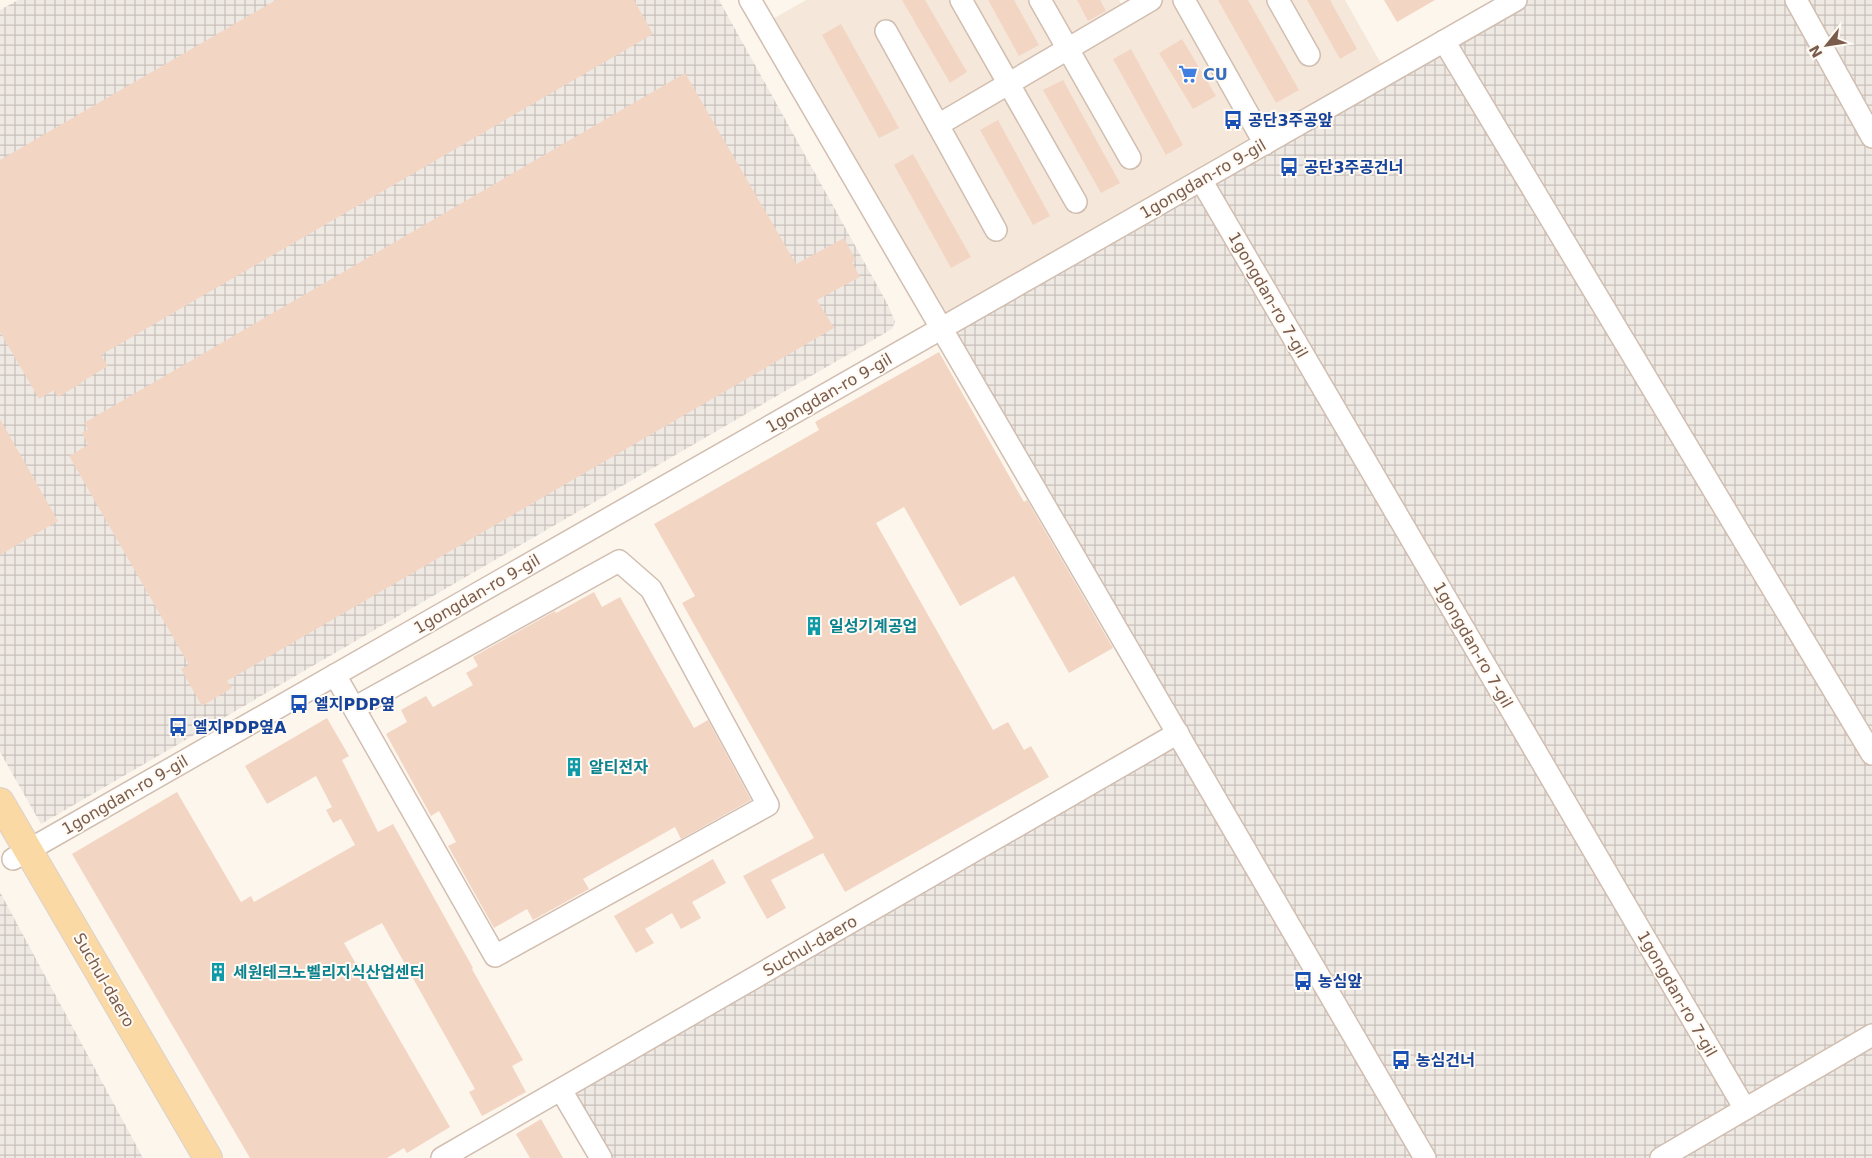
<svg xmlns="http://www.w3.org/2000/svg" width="1872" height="1158" font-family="'DejaVu Sans','Noto Sans KR',sans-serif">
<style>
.residential{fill:#f5e8da}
.industrial{fill:url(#industrial-grid)}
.building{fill:#f3d5c3}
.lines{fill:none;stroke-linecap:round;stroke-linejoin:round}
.minor-casing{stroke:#d1beb0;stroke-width:24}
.major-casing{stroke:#dad1cd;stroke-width:30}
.minor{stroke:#fff;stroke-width:21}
.major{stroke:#fbd9a5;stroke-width:28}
.labels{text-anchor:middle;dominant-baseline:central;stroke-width:4;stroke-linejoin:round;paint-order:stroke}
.shop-label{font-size:16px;font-weight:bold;fill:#366cbe;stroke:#fffaf3;text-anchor:start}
.transit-label{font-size:16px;font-weight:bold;fill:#164399;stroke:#fffaf3;text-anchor:start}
.street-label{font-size:16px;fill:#7a5c4d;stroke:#fffaf3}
.culture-label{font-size:16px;font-weight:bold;fill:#0d838f;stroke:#fffaf3;text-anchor:start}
</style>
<defs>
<pattern id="industrial-grid" width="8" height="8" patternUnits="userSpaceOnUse" patternTransform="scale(1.25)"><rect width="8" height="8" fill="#efe9e4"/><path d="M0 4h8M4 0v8" fill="none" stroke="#c7c0bb"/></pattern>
</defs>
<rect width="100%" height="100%" fill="#fdf6ec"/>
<!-- residential -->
<polygon class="residential" points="806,0 1119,0 1127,14 1151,0 1345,0 1387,74 941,328 764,24"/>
<!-- industrial -->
<g class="industrial">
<polygon points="18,0 719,0 888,305 895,322 892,329 41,824 0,752 0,10"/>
<polygon points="1516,0 1872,0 1872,1158 601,1158 561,1090 1177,733 941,328"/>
<polygon points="0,892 143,1158 0,1158"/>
</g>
<!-- building -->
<g class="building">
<polygon points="276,0 634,0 653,34 101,355 108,366 82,382 82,383 58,397 54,390 39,399 0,332 0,160"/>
<polygon points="902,0 925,0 967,72 950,83"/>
<polygon points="988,0 1014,0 1039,45 1019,56"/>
<polygon points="1077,0 1100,0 1106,11 1088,21"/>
<polygon points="1218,0 1248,0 1299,90 1276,103"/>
<polygon points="1307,0 1330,0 1357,49 1340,59"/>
<polygon points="1384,0 1435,0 1397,22"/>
<polygon points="841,24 899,128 879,138 822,35"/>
<polygon points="1182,39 1216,96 1193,109 1159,53"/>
<polygon points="1131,49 1183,145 1166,155 1113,59"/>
<polygon points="685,73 796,264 844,238 856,260 852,262 860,277 817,300 834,328 227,681 232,688 202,706 181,669 189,665 69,456 88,445 82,433 88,429 84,423"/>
<polygon points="1063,80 1120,183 1101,193 1043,90"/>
<polygon points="998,120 1050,216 1033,225 980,130"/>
<polygon points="913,154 971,257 951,268 894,165"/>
<polygon points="939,352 1024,502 1027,500 1113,648 1069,673 1014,576 960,606 904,507 876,523 993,730 1008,722 1024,750 1031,746 1049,777 845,892 823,853 771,880 786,908 767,919 743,876 814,838 682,603 695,596 654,524 819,430 815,422"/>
<polygon points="0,419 58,521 0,555"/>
<polygon points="594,592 602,607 620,597 694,728 708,720 751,800 681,839 675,827 583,879 589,889 533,920 527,909 494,928 448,846 456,842 439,811 431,816 386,734 407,722 401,710 426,696 433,707 473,685 466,673 478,666 473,657 555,611 556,613"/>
<polygon points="327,718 349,756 342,760 378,832 393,824 473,968 472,969 523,1060 512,1066 526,1092 482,1116 469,1092 475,1089 382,923 344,943 450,1127 407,1153 404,1148 387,1158 250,1158 72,854 177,792 241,902 251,896 254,902 355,845 341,819 333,823 326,810 332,807 316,776 267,804 245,766"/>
<polygon points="713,859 726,883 692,902 701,918 681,929 672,913 645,929 654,943 636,953 614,916"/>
<polygon points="541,1119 563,1158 530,1158 516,1134"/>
</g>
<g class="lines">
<!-- minor casing -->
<g class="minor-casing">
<g id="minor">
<polyline points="750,0 1425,1158"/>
<polyline points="961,0 1076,202"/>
<polyline points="1040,0 1130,158"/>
<polyline points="1184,0 1265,144"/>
<polyline points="1278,0 1309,55"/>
<polyline points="1796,0 1872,137"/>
<polyline points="886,31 996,230"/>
<polyline points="1444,41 1872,754"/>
<polyline points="938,125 1151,0"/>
<polyline points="1201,180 1745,1109"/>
<polyline points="335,675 495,956 768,805 651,589 619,561 354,708"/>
<polyline points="13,859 1516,0"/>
<polyline points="561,1090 601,1158"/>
<polyline points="442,1158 1178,733"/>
<polyline points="1661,1158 1872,1035"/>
</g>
</g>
<!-- major casing -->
<g class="major-casing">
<polyline id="major" points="0,802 208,1158"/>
</g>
<!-- minor -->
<use href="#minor" class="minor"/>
<!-- major -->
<use href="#major" class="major"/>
</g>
<!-- icons -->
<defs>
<g id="supermarket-bare" transform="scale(1.5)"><path d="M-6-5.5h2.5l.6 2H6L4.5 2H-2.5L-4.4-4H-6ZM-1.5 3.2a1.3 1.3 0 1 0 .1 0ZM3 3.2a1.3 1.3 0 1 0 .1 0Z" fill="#3f7fe0" stroke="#fffaf3" stroke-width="2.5" paint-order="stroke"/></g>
<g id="bus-bare" transform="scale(1.5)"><path d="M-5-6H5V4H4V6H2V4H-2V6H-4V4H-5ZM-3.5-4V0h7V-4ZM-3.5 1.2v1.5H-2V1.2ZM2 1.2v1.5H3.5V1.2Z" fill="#1a4fb4" stroke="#fffaf3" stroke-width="2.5" paint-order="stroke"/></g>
<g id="building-bare" transform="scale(1.5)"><path d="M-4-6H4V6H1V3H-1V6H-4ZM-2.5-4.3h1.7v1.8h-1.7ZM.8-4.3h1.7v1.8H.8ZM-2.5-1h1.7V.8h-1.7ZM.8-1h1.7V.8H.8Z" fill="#0f9aa8" stroke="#fffaf3" stroke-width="2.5" paint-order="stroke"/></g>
</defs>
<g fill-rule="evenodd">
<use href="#supermarket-bare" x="1188" y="74"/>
<use href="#bus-bare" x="1233" y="120"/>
<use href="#bus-bare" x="1289" y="167"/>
<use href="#building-bare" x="814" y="626"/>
<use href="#bus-bare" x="299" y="704"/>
<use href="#bus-bare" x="178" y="727"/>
<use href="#building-bare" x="574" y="767"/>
<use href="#building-bare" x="218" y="972"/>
<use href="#bus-bare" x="1303" y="981"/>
<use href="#bus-bare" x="1401" y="1060"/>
</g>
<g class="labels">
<!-- shop labels -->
<g class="shop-label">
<text x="1203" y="74">CU</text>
</g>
<!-- transit labels -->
<g class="transit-label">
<text x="1248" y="120">공단3주공앞</text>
<text x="1304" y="167">공단3주공건너</text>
<text x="314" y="704">엘지PDP옆</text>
<text x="193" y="727">엘지PDP옆A</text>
<text x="1318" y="981">농심앞</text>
<text x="1416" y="1060">농심건너</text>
</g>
<!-- street labels -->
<g class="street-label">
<text transform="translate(1203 179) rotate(-30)">1gongdan-ro 9-gil</text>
<text transform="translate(1268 295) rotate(60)">1gongdan-ro 7-gil</text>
<text transform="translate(829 393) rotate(-30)">1gongdan-ro 9-gil</text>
<text transform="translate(477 594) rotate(-30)">1gongdan-ro 9-gil</text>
<text transform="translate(1473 645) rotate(60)">1gongdan-ro 7-gil</text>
<text transform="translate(125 795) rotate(-30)">1gongdan-ro 9-gil</text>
<text transform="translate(810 946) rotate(-30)">Suchul-daero</text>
<text transform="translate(104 980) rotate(60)">Suchul-daero</text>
<text transform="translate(1677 994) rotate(60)">1gongdan-ro 7-gil</text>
</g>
<!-- culture labels -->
<g class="culture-label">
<text x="829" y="626">일성기계공업</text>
<text x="589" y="767">알티전자</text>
<text x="233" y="972">세원테크노벨리지식산업센터</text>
</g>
</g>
<!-- north arrow -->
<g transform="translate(1827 45) rotate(240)" stroke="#fffaf3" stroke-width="4" paint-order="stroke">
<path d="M0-4L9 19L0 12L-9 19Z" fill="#7a5c4d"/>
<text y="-8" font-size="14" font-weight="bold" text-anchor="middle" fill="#7a5c4d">N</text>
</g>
</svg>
